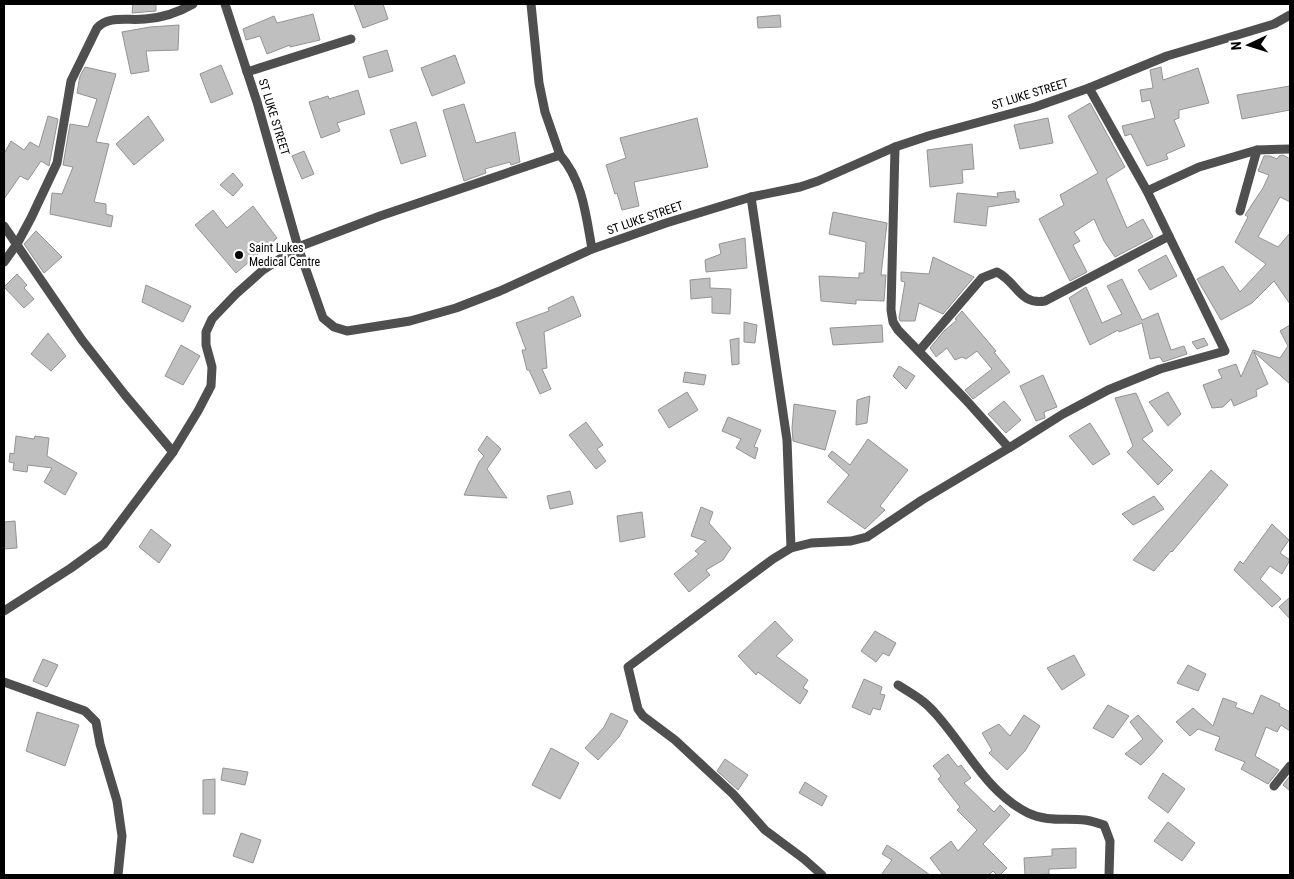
<svg xmlns="http://www.w3.org/2000/svg" width="1294" height="879" font-family="'Roboto Condensed',sans-serif">
<style>
.building{fill:#bfbfbf;stroke:#939393}
.lines{fill:none;stroke-linecap:round;stroke-linejoin:round}
.minor{stroke:#4f4f4f;stroke-width:9}
.poi-dot{fill:#000;stroke:#fff;stroke-width:2}
.labels{text-anchor:middle;dominant-baseline:central;stroke-width:4.5;stroke-linejoin:round;paint-order:stroke}
.street-label{font-size:12px;fill:#000;stroke:#fff}
.poi-label{font-size:12px;fill:#000;stroke:#fff;text-anchor:start}
</style>
<rect width="100%" height="100%" fill="#fff"/>
<!-- building -->
<g class="building">
<polygon points="133,4 156,4 156,11 132,13"/>
<polygon points="354,4 383,4 388,19 363,28"/>
<polygon points="313,14 320,40 290,47 290,45 267,54 260,36 246,40 243,29 274,16 277,23"/>
<polygon points="780,15 781,27 758,28 757,17"/>
<polygon points="179,25 178,50 146,51 149,71 131,74 122,32 150,27"/>
<polygon points="387,50 393,71 369,78 363,57"/>
<polygon points="455,55 465,83 432,96 421,68"/>
<polygon points="221,65 233,94 211,103 200,74"/>
<polygon points="85,67 116,74 96,142 109,144 94,202 106,204 106,214 113,216 111,227 50,214 52,193 62,194 73,167 63,165 70,124 88,127 97,99 77,93 80,76"/>
<polygon points="1161,67 1163,80 1198,68 1209,103 1179,110 1179,118 1174,120 1185,146 1166,154 1168,159 1147,166 1131,134 1125,136 1122,126 1155,118 1150,100 1142,102 1140,90 1153,88 1150,70"/>
<polygon points="1290,86 1290,110 1242,119 1237,95"/>
<polygon points="358,90 365,114 337,123 340,131 321,138 309,102 328,96 329,99"/>
<polygon points="1090,103 1125,167 1106,179 1127,228 1143,219 1153,237 1115,257 1104,241 1094,219 1074,232 1080,241 1073,245 1087,272 1070,281 1039,219 1064,205 1060,195 1098,173 1068,116"/>
<polygon points="464,104 476,143 515,132 520,162 511,165 510,162 485,169 486,173 464,181 443,110"/>
<polygon points="48,116 58,119 49,166 41,161 28,180 20,176 4,199 4,154 11,141 24,150 30,142 39,147"/>
<polygon points="148,116 164,140 134,165 116,144"/>
<polygon points="697,118 708,167 634,182 639,206 622,210 617,193 615,194 606,165 626,158 620,138"/>
<polygon points="1048,118 1053,143 1020,149 1014,125"/>
<polygon points="416,122 426,156 401,164 390,130"/>
<polygon points="972,144 974,169 962,170 963,183 930,187 927,150"/>
<polygon points="304,151 314,174 302,179 292,156"/>
<polygon points="1283,155 1290,159 1290,202 1280,197 1258,237 1278,247 1290,233 1290,304 1274,281 1252,303 1221,320 1197,279 1223,266 1240,292 1266,264 1235,242 1248,217 1245,215 1263,188 1269,175 1258,171 1264,156 1270,156 1277,159 1279,156"/>
<polygon points="233,173 243,185 233,196 220,185"/>
<polygon points="1015,191 1016,199 1019,199 1019,202 988,207 986,226 954,222 957,193 998,197 997,193"/>
<polygon points="253,206 277,238 236,273 195,225 213,210 227,228"/>
<polygon points="833,212 887,223 881,275 886,275 884,301 856,300 856,304 821,301 819,276 859,278 859,273 864,273 866,242 829,234"/>
<polygon points="36,231 62,257 44,273 24,244"/>
<polygon points="745,238 747,268 706,272 705,260 721,254 719,244"/>
<polygon points="1166,255 1177,276 1150,290 1138,270"/>
<polygon points="933,257 974,277 943,314 919,303 915,321 900,321 899,318 905,282 901,281 901,272 929,274"/>
<polygon points="17,274 27,285 24,288 34,299 24,308 4,287"/>
<polygon points="710,278 710,288 731,289 730,314 712,313 712,297 691,299 690,280"/>
<polygon points="1122,279 1142,320 1158,313 1171,350 1184,346 1187,354 1163,362 1160,357 1150,359 1142,323 1119,332 1118,330 1090,345 1069,298 1086,287 1102,323 1122,314 1107,286"/>
<polygon points="146,285 191,306 183,322 142,302"/>
<polygon points="573,296 581,316 544,332 547,368 542,369 551,389 540,394 529,370 527,370 522,350 526,350 516,323 549,311 548,308"/>
<polygon points="962,311 996,351 994,352 1010,372 973,399 965,390 992,369 977,351 966,359 962,357 955,360 947,348 936,357 930,348 944,331 957,320 955,319"/>
<polygon points="744,322 757,325 755,343 744,342"/>
<polygon points="882,325 883,342 833,345 830,328"/>
<polygon points="1290,325 1290,384 1254,352 1268,384 1256,390 1257,396 1234,406 1231,399 1223,407 1212,408 1203,385 1222,378 1218,370 1236,364 1241,377 1253,350 1280,358 1288,346 1280,331"/>
<polygon points="48,333 66,356 51,371 31,354"/>
<polygon points="739,338 739,364 732,365 730,340"/>
<polygon points="1204,338 1208,345 1197,349 1192,342"/>
<polygon points="181,345 200,356 183,385 165,376"/>
<polygon points="899,366 915,376 906,389 893,376"/>
<polygon points="685,372 706,375 704,385 683,382"/>
<polygon points="1043,375 1057,407 1044,412 1045,418 1036,421 1020,386"/>
<polygon points="687,392 698,410 669,428 658,410"/>
<polygon points="1168,392 1181,414 1168,426 1149,402"/>
<polygon points="1136,393 1153,431 1142,439 1173,470 1158,485 1127,452 1133,446 1115,398"/>
<polygon points="870,396 867,423 856,425 857,400"/>
<polygon points="1004,401 1021,420 1006,433 988,414"/>
<polygon points="794,404 836,411 825,450 793,441 792,428"/>
<polygon points="728,417 761,430 754,447 758,448 755,459 736,448 741,439 722,431"/>
<polygon points="586,422 603,445 597,449 606,461 596,469 569,435"/>
<polygon points="1090,423 1110,454 1093,465 1069,436"/>
<polygon points="16,436 34,439 35,436 49,438 47,456 77,473 65,495 44,482 52,468 28,465 27,472 13,470 14,463 9,462 10,453 14,454"/>
<polygon points="487,436 501,449 487,469 507,498 464,495 479,462 484,456 478,450"/>
<polygon points="868,439 908,470 880,506 885,510 865,529 827,502 849,475 828,456 832,451 850,465"/>
<polygon points="1211,470 1228,485 1172,552 1171,551 1154,571 1133,560"/>
<polygon points="570,491 573,504 550,509 547,496"/>
<polygon points="1154,496 1164,509 1133,525 1122,514"/>
<polygon points="701,507 713,512 709,523 731,548 723,560 706,570 710,575 689,592 674,574 699,554 695,551 706,541 691,536"/>
<polygon points="642,512 645,537 620,542 617,516"/>
<polygon points="15,521 17,548 4,549 4,522"/>
<polygon points="1272,524 1289,540 1280,553 1290,560 1282,574 1270,566 1260,579 1281,599 1272,607 1234,570 1240,561 1243,564"/>
<polygon points="151,529 171,545 159,563 139,547"/>
<polygon points="1290,597 1290,619 1279,607"/>
<polygon points="775,621 793,640 776,656 808,680 803,688 808,691 800,704 758,672 756,675 738,656"/>
<polygon points="875,631 896,643 889,656 883,653 876,662 861,651"/>
<polygon points="1074,655 1085,675 1062,690 1047,668"/>
<polygon points="43,659 58,665 47,687 33,681"/>
<polygon points="1188,665 1206,674 1198,691 1177,683"/>
<polygon points="864,679 882,687 880,694 885,695 880,710 873,708 870,715 852,707"/>
<polygon points="1261,695 1280,704 1279,706 1290,712 1290,731 1281,725 1277,732 1266,727 1255,756 1279,770 1268,784 1241,769 1245,762 1215,750 1220,737 1198,729 1190,736 1176,722 1193,708 1213,726 1223,698 1237,703 1235,707 1253,714"/>
<polygon points="1108,705 1129,716 1113,738 1093,728"/>
<polygon points="37,712 79,725 65,766 26,751"/>
<polygon points="611,713 628,721 619,737 598,760 585,748 604,727"/>
<polygon points="1024,715 1040,726 1025,751 1007,770 989,753 992,750 982,733 999,724 1010,736"/>
<polygon points="1138,715 1163,741 1152,754 1141,765 1125,754 1143,739 1130,722"/>
<polygon points="551,748 579,763 560,799 532,785"/>
<polygon points="948,754 958,767 961,765 971,778 964,783 994,812 1000,805 1010,815 983,844 1007,868 1000,875 997,875 993,871 989,875 943,875 930,858 951,841 958,851 977,830 957,810 960,807 938,779 941,776 933,766"/>
<polygon points="725,759 748,775 738,790 717,771"/>
<polygon points="223,768 248,772 245,785 221,780"/>
<polygon points="1163,773 1185,789 1168,813 1148,798"/>
<polygon points="1290,776 1290,791 1283,785"/>
<polygon points="215,779 215,814 203,814 203,780"/>
<polygon points="805,782 827,796 822,806 799,793"/>
<polygon points="1168,822 1195,843 1182,861 1154,841"/>
<polygon points="241,833 261,840 253,863 233,856"/>
<polygon points="887,845 895,850 930,875 881,875 892,860 882,854"/>
<polygon points="1076,848 1076,868 1049,869 1049,874 1025,875 1024,858 1052,856 1052,849"/>
</g>
<g class="lines">
<!-- minor -->
<g class="minor">
<polyline points="225,4 257,102 298,247 323,318 334,327 347,331 410,321 456,308 500,291 592,249 666,223 751,197 800,187 818,181 895,147 928,136 1035,107 1089,88 1167,56 1274,24 1290,15"/>
<polyline points="531,4 539,83 545,112 560,155"/>
<polyline points="247,72 351,39"/>
<polyline points="1089,88 1147,191"/>
<polyline points="895,147 891,310 893,322 898,330 966,400 1009,448"/>
<polyline points="751,197 787,440 791,548"/>
<polyline points="1240,211 1257,150"/>
<polyline points="4,226 82,340 125,395 173,452"/>
<path d="M4 262 17 244 31 218 57 163 71 81 97 28C109 15 128 21 145 19 162 18 179 12 193 4"/>
<path d="M919 351 982 278 997 272C1018 283 1019 305 1045 301L1169 236"/>
<path d="M4 611 71 568 104 544 173 452 198 411 211 386 212 367 206 345V332L212 319 236 294 263 270 298 247 380 216 560 155C583 181 586 216 592 249"/>
<polyline points="4,682 85,711 96,722 100,744 117,801 122,836 118,875"/>
<path d="M898 685C911 693 925 701 935 713 966 747 986 792 1028 813 1047 822 1065 818 1085 820 1091 821 1098 823 1104 825L1110 841 1109 875"/>
<polyline points="1274,786 1290,766"/>
<polyline points="822,875 804,859 765,830 733,794 675,740 643,716 638,709 628,667 773,559 791,548 811,543 851,541 867,537 922,500 1009,448 1063,414 1108,390 1160,369 1225,351 1147,191 1199,167 1257,150 1290,149"/>
</g>
</g>
<!-- markers -->
<circle class="poi-dot" cx="239" cy="255" r="5"/>
<g class="labels">
<!-- street labels -->
<g class="street-label">
<text transform="translate(1030 94) rotate(-17)">ST LUKE STREET</text>
<text transform="translate(274 117) rotate(73)">ST LUKE STREET</text>
<text transform="translate(645 218) rotate(-19)">ST LUKE STREET</text>
</g>
<!-- poi labels -->
<g class="poi-label">
<text x="249" y="248">Saint Lukes<tspan x="249" dy="14">Medical Centre</tspan></text>
</g>
</g>
<!-- border -->
<rect width="1294" height="879" fill="none" stroke="#000000" stroke-width="10"/>
<!-- north arrow -->
<g transform="translate(1249 45) rotate(266)" stroke="#ffffff" stroke-width="4" paint-order="stroke">
<path d="M0-4L9 19L0 12L-9 19Z" fill="#000000"/>
<text y="-8" font-size="14" font-weight="bold" text-anchor="middle" fill="#000000">N</text>
</g>
</svg>
